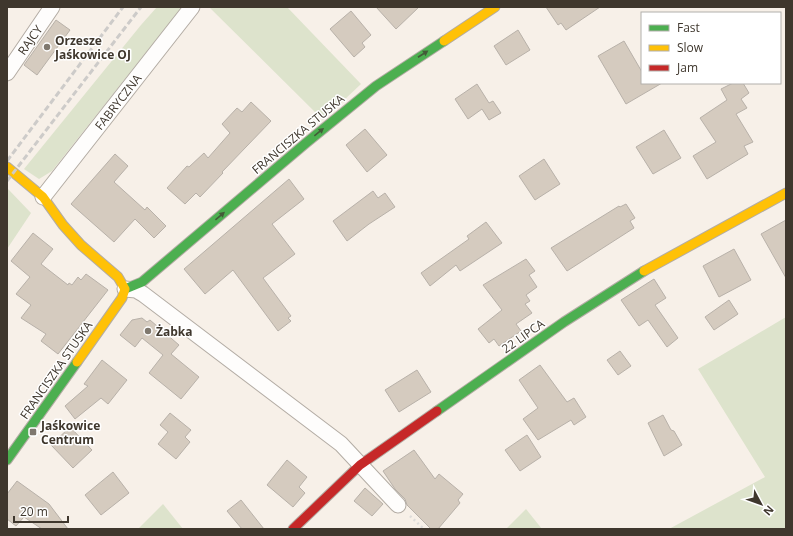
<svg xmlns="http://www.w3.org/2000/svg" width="793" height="536" font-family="'Open Sans',sans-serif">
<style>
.green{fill:#dde3cc}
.building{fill:#d5cbbf;stroke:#b8b1a9}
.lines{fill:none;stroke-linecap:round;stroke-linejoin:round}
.street-casing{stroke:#b3aca4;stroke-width:17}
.fast-casing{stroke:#b3aca4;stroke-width:11}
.slow-casing{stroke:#b3aca4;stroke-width:11}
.jam-casing{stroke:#b3aca4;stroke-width:11}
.path{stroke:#dedcda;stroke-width:2.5;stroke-dasharray:2 3;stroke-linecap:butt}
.street{stroke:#fefdfc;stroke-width:15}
.fast{stroke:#4caf50;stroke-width:9}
.slow{stroke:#ffc107;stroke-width:9}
.jam{stroke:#c62828;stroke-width:9}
.rail{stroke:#cdcbc9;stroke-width:3;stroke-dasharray:6 3;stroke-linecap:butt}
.oneway{fill:#435b38}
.poi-dot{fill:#7f786e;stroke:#fff;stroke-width:1.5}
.labels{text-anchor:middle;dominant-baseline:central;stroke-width:3;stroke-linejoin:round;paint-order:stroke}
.street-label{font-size:12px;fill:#3f372d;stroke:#fff}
.poi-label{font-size:12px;font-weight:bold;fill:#3f372d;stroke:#fff;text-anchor:start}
</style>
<rect width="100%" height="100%" fill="#f7f0e8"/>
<!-- green -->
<g class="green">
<polygon points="157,7 182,7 52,171 39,179 24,169 141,25"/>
<polygon points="209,7 287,7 361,84 323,120"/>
<polygon points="8,189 31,213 7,249 7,190"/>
<polygon points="786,317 786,529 669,529 765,477 698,369"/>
<polygon points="163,504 183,529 138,529"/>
<polygon points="526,509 542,529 506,529"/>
</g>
<!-- building -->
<g class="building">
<polygon points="376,7 419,7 396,29"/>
<polygon points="546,7 600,7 566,30 561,23 558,25"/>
<polygon points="351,11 371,35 362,43 365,47 354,57 330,29"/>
<polygon points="56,20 70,30 37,75 24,65"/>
<polygon points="518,30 530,50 506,65 494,46"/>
<polygon points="624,41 642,72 642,83 662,83 626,104 598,56"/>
<polygon points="733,83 743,83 749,93 741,99 747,108 736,114 753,142 744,146 748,154 707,179 693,156 716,142 700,118 727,100 721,89"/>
<polygon points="477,84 489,103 493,101 501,113 489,120 482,109 468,119 455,99"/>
<polygon points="251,102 271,121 222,172 223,173 200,197 196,193 185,204 167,188 187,166 189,167 204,153 208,158 230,133 222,124 237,108 242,112"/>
<polygon points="365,129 387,155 367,172 346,145"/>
<polygon points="664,130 681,158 653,174 636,147"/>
<polygon points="115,154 128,166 114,182 145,210 147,207 166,226 154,238 135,219 114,242 71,204"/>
<polygon points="544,159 560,184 535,200 519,176"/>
<polygon points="289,179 304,199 272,224 295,254 263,278 291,316 288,318 291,321 278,331 233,270 205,294 184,269"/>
<polygon points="373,191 378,198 385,193 395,207 369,224 347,241 333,221"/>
<polygon points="626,204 635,218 630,221 634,228 567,271 551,248 619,206 620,207"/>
<polygon points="786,220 786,278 761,234"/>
<polygon points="486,222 502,243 460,271 456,265 430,286 421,273 469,239 467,236"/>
<polygon points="33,233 53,249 41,264 68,285 69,283 72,285 78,277 81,280 86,274 108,290 58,354 41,341 46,334 21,318 31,305 16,294 30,277 11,261"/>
<polygon points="734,249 751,280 719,297 703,266"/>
<polygon points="526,259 535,271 529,275 537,287 526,295 530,301 525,304 532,313 516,324 521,331 499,346 494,339 489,343 478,329 502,310 483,285"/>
<polygon points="654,279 666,298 655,305 678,338 667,347 648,320 639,326 621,300"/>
<polygon points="729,300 738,314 714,330 705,317"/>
<polygon points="142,318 147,322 150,320 179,345 171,354 199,377 181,399 149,373 163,355 142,338 135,347 120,335 132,320"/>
<polygon points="620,351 631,366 618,375 607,360"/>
<polygon points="102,360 127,380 108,404 101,398 75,419 65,406 88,386 84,384"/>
<polygon points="540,365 567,402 574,398 586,417 574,425 571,420 538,440 523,419 538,408 519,380"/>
<polygon points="417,370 431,392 399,412 385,390"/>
<polygon points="170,413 191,430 185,437 190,442 176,459 158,444 168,432 160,425"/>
<polygon points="663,415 671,430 674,431 682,445 664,456 648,423"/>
<polygon points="70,427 92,450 73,468 51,445"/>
<polygon points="527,435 541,457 520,471 505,450"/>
<polygon points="414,450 435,479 439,474 463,494 458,500 460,503 438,529 431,529 407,505 405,499 395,489 383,471"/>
<polygon points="287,460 307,477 299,487 305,493 293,507 267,485"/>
<polygon points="113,472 129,493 101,515 85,495"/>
<polygon points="17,481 49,504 68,529 42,529 24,517 16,526 7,519 7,494"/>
<polygon points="365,488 383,504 372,516 354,501"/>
<polygon points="241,500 264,529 242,529 227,511"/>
</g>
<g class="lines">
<!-- street casing -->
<g class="street-casing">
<g id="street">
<polyline points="7,73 52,7"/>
<polyline points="43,197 192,7"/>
<polyline points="125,289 136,290 143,294 341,444 398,505"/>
</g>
</g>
<!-- fast casing -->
<g class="fast-casing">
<g id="fast">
<polyline points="125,289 142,282 306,143 376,86 444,41"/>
<polyline points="437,411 564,322 644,271"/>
<polyline points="7,460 77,362"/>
</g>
</g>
<!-- slow casing -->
<g class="slow-casing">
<g id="slow">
<polyline points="444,41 495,7"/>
<polyline points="7,167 43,197 63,225 81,245 118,277 125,289 122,298 77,362"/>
<polyline points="644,271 786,193"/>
</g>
</g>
<!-- jam casing -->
<g class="jam-casing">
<polyline id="jam" points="293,529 360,465 437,411"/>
</g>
<!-- path -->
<polyline class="path" points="410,516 424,529"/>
<!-- street -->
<use href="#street" class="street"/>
<!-- fast -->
<use href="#fast" class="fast"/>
<!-- slow -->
<use href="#slow" class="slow"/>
<!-- jam -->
<use href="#jam" class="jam"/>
<!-- rail -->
<g class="rail">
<polyline points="7,161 123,7"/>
<polyline points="7,181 141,7"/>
</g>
</g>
<!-- one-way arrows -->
<defs><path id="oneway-solid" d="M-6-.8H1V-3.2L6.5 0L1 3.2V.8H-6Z"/></defs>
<g class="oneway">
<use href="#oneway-solid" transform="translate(423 54) rotate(-33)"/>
<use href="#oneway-solid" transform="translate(319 132) rotate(-39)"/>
<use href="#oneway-solid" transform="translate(220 216) rotate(-40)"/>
</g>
<!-- markers -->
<g class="poi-dot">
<circle cx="47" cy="47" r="4"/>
<circle cx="148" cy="331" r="4"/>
<rect x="29" y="428" width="8" height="8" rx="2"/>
</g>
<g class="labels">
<!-- street labels -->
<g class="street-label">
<text transform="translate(30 40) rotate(-55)">RAJCY</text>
<text transform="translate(118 102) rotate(-52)">FABRYCZNA</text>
<text transform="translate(298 134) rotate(-40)">FRANCISZKA STUSKA</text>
<text transform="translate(523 336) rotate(-35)">22 LIPCA</text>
<text transform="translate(56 370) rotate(-55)">FRANCISZKA STUSKA</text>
</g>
<!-- poi labels -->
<g class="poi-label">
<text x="55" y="40">Orzesze<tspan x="55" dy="14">Jaśkowice OJ</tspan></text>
<text x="156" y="331">Żabka</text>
<text x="41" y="425">Jaśkowice<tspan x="41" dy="14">Centrum</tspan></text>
</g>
</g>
<!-- border -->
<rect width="793" height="536" fill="none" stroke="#3f372d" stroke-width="16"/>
<!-- legend -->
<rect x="641" y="12" width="140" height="72" fill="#ffffff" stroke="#b2afab"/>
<rect x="649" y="25" width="20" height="6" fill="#4caf50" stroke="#b2afab"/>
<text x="677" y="32" font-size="12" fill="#3f372d">Fast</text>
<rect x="649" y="45" width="20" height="6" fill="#ffc107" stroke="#b2afab"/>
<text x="677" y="52" font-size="12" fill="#3f372d">Slow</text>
<rect x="649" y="65" width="20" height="6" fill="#c62828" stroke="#b2afab"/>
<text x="677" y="72" font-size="12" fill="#3f372d">Jam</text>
<!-- north arrow -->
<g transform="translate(761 504) rotate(131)" stroke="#ffffff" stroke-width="3" paint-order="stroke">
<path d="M0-3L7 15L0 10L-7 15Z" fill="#3f372d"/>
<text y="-6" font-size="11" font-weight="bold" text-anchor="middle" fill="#3f372d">N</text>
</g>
<!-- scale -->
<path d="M14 516v6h54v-6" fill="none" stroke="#3f372d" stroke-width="2"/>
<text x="20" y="516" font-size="12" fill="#3f372d" stroke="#ffffff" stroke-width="3" paint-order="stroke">20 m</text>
</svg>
